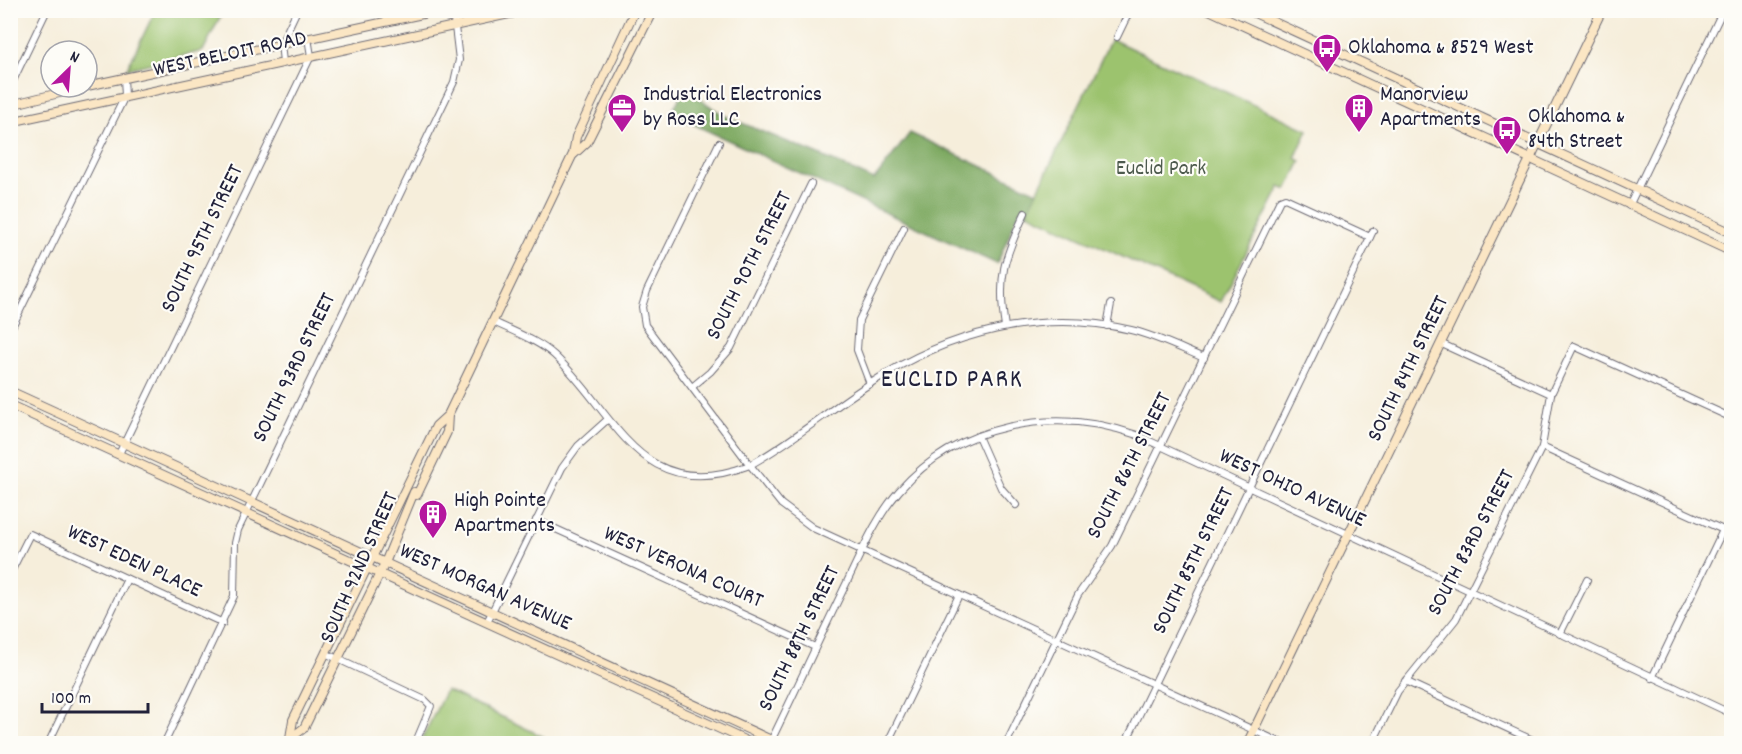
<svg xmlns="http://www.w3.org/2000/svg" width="1742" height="754" font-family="Dekko,sans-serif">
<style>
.green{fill:#9cc36e;stroke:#5f7254;stroke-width:1.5}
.forest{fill:#7da961;stroke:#50664e;stroke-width:1.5}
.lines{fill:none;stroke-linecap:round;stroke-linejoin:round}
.street-casing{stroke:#6c6973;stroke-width:8}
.secondary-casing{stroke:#6c6973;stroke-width:10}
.street{stroke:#fff;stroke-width:6}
.secondary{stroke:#fbe6c4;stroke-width:8}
.labels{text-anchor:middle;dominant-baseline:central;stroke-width:4.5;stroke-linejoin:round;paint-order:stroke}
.poi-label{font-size:22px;fill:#22223b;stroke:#fdfcf7;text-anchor:start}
.street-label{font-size:22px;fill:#22223b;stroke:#fdfcf7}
.park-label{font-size:22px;fill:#4d5a4d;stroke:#fdfcf7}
.quarter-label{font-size:26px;letter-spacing:1.5px;fill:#22223b;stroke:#fdfcf7}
</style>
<rect width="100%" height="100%" fill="#fdfcf7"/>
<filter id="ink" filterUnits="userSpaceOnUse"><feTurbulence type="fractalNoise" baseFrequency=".0167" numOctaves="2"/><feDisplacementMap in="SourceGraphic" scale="12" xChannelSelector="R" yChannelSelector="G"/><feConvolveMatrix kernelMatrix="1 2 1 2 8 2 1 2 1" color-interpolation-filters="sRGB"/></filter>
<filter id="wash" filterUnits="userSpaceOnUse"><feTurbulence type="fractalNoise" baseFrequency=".008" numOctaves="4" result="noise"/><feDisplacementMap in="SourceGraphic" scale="24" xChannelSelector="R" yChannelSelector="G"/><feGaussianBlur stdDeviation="1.35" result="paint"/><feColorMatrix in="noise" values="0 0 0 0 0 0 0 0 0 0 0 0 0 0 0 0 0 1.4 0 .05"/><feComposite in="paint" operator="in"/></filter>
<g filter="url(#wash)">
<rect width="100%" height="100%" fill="#f6eedb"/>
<!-- green -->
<g class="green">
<polygon points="155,11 155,10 223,11 203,51 127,69"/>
<polygon points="1111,39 1308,130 1295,158 1301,161 1287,190 1280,187 1221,302 1027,213"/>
<polygon points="446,690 544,737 541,743 420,743"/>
</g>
<!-- forest -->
<polygon class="forest" points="684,89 727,117 822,156 874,180 910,133 1037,192 1027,213 1020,210 997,264 671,114"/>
</g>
<g filter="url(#ink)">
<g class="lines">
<!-- street casing -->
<g class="street-casing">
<g id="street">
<polyline points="1117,37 1130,10"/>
<polyline points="283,62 281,44 297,10"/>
<polyline points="10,87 47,10"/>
<path d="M719 143 647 291 642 307 645 325 750 465C792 442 830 409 871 383 947 333 1040 308 1131 330 1156 336 1180 348 1204 358"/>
<polyline points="1629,206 1723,10"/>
<polyline points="1727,250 1732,240"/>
<path d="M494 322C514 332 537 340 554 355 617 413 639 507 750 465L781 504 813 528 1284 744"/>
<polyline points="1107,326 1111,304"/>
<path d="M1005 327C997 277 1004 258 1025 213"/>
<polyline points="10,331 125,96 124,78"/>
<polyline points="1442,344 1551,394"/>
<polyline points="870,384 857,350 859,320 904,228"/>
<polyline points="692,387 710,372 731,348 811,184"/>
<polyline points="978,436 1001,488 1016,505"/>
<polyline points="1542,447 1732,534"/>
<polyline points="119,454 311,56 308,38"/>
<polyline points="536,520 815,647"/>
<polyline points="10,574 30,534 223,623"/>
<polyline points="487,622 562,468 578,446 607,420"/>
<polyline points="1560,634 1587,580"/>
<polyline points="325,653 425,700 431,706 415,744"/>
<polyline points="1652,678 1723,530"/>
<polyline points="1405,681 1541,744"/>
<path d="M770 743C796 690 821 635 847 582 862 551 876 517 899 491 958 423 1054 406 1137 435L1732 714"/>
<polyline points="48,744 127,579"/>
<polyline points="164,744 234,596 235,543 238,530 454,82 459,60 453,10"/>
<polyline points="887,744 959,595"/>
<polyline points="1006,744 1078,595 1112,546 1280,200 1285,198 1370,237"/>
<polyline points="1125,744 1373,231"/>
<polyline points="1372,744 1398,691 1456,619 1542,447 1551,394 1574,346 1732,418"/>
<polyline points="1728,744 1732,737"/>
</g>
</g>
<!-- secondary casing -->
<g class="secondary-casing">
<g id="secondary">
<polyline points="1209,10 1732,252"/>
<polyline points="1248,10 1732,233"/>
<polyline points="87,86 441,10"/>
<polyline points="10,105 84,87"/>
<polyline points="10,122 528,10"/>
<polyline points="574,154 587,142 653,10"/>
<polyline points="10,391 780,744"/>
<polyline points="10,405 753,744"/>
<polyline points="292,737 304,728 385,563 414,492 417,495 447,432 448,415 573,154 576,137 635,10"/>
<polyline points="289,744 293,720 436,426 448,415"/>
<polyline points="1247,744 1602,10"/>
</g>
</g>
<!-- street -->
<use href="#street" class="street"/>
<!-- secondary -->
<use href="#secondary" class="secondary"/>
</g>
</g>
<!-- icons -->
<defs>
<g id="bus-pin" transform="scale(1.5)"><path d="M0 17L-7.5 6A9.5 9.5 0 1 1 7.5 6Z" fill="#b5179e" stroke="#fdfcf7"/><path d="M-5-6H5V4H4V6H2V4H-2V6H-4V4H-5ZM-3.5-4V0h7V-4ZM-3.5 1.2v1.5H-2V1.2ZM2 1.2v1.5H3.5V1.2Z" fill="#fff"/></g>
<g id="office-pin" transform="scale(1.5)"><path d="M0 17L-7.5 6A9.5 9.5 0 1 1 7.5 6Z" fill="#b5179e" stroke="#fdfcf7"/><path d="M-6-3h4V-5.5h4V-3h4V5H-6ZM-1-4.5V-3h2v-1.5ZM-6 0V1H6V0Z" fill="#fff"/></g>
<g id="building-pin" transform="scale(1.5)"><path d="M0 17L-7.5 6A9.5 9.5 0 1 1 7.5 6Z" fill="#b5179e" stroke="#fdfcf7"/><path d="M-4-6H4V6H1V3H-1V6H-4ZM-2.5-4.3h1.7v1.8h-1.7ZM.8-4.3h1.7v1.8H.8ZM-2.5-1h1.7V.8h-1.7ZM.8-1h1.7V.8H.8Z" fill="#fff"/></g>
</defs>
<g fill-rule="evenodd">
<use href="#bus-pin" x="1327" y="48"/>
<use href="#office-pin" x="622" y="108"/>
<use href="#building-pin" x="1359" y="108"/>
<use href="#bus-pin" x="1507" y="130"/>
<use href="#building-pin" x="433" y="514"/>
</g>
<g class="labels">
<!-- poi labels -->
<g class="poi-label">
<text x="1348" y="48">Oklahoma &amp; 8529 West</text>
<text x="643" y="95">Industrial Electronics<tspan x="643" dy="25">by Ross LLC</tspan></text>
<text x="1380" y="95">Manorview<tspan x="1380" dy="25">Apartments</tspan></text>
<text x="1528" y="117">Oklahoma &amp;<tspan x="1528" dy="25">84th Street</tspan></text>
<text x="454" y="501">High Pointe<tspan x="454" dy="25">Apartments</tspan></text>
</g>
<!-- street labels -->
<g class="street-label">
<text transform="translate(230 55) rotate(-12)">WEST BELOIT ROAD</text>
<text transform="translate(203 239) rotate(-64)">SOUTH 95TH STREET</text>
<text transform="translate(750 266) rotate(-63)">SOUTH 90TH STREET</text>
<text transform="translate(295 368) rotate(-64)">SOUTH 93RD STREET</text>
<text transform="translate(1409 369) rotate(-64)">SOUTH 84TH STREET</text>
<text transform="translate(1130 466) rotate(-63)">SOUTH 86TH STREET</text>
<text transform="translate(1292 489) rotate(25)">WEST OHIO AVENUE</text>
<text transform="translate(1472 543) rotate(-62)">SOUTH 83RD STREET</text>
<text transform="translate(1194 561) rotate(-64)">SOUTH 85TH STREET</text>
<text transform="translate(134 562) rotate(25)">WEST EDEN PLACE</text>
<text transform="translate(360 568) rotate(-66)">SOUTH 92ND STREET</text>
<text transform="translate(683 568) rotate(24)">WEST VERONA COURT</text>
<text transform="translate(485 588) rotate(24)">WEST MORGAN AVENUE</text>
<text transform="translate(800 639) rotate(-64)">SOUTH 88TH STREET</text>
</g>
<!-- park labels -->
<g class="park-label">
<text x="1161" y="169">Euclid Park</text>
</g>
<!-- quarter labels -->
<g class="quarter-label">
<text x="952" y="380">EUCLID PARK</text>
</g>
</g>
<!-- margin -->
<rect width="1742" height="754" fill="none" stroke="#fdfcf7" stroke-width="36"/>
<!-- north arrow -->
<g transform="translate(69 69) rotate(25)"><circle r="28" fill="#fdfcf7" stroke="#a5a5ac" stroke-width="1.5"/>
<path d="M0-4.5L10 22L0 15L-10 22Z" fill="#b5179e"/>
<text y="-9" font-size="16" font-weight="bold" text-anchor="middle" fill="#22223b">N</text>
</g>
<!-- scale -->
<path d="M42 703v9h106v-9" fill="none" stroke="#22223b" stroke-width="3"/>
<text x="51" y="703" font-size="18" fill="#22223b" stroke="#fdfcf7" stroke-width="4.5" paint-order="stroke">100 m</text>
</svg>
